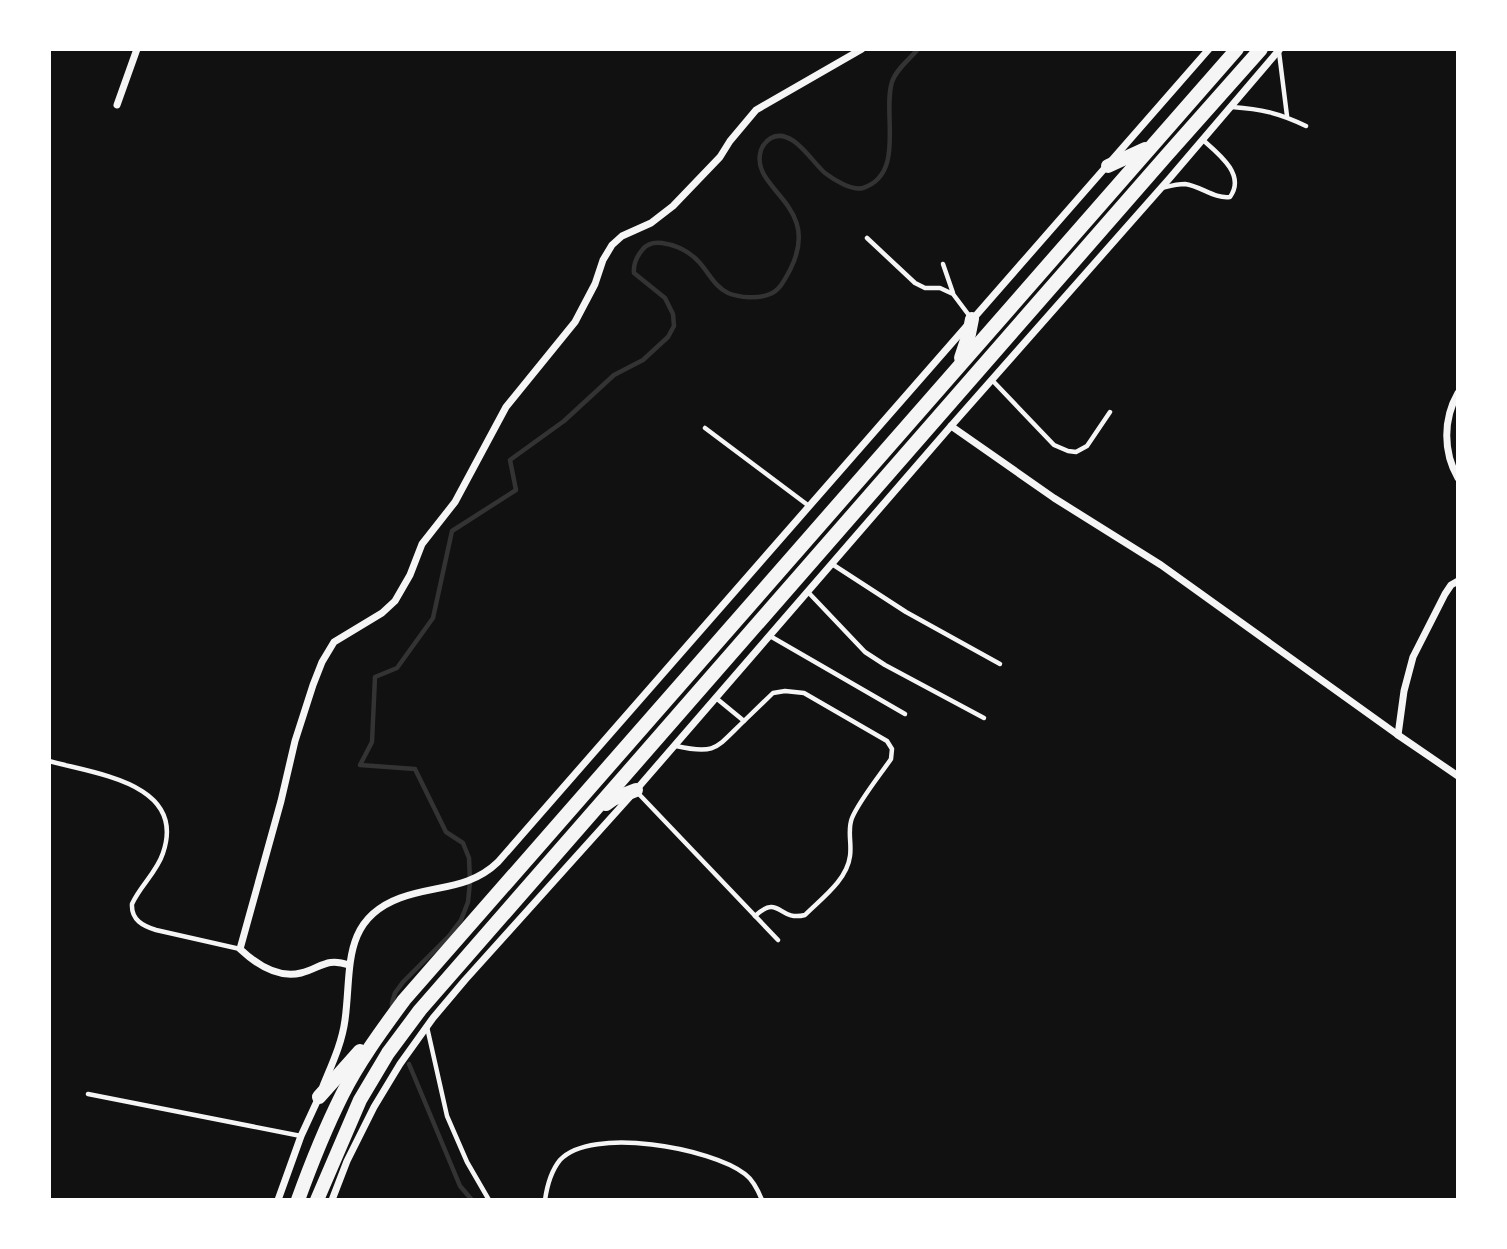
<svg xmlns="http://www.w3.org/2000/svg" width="1507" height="1249" font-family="Montserrat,sans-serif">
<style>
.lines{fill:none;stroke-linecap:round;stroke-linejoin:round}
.stream{stroke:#333;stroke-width:4.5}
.service{stroke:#f5f5f5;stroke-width:4.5}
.minor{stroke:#f5f5f5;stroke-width:7}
.primary{stroke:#f5f5f5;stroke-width:14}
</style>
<rect width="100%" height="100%" fill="#111"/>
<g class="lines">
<!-- stream -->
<g class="stream">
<path d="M392 1011V1003L395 993 403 982 449 936 461 920 468 902 470 882 469 858 463 843 446 832 415 769 360 765 372 742 375 677 397 668 433 618 452 531 516 490 510 460 564 421 614 375 643 360 668 337 674 326 673 314 665 298 634 273C633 264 637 256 643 249 648 243 655 242 662 243 676 245 690 252 699 262 709 273 715 287 728 293 740 298 759 299 770 294 780 290 785 279 790 270 824 203 748 190 761 150 763 145 766 141 771 138 792 127 811 161 825 173 834 180 852 191 863 188 906 174 882 113 892 82 896 69 910 59 918 49"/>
<polyline points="409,1064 460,1186 472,1200"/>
</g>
<!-- service -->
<g class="service">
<polyline points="1279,52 1287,116"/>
<path d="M1232 107C1261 109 1279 113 1306 126"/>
<path d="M1162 188C1170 186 1177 184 1185 184 1201 186 1214 199 1230 197 1246 175 1219 154 1203 140"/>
<polyline points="867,238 915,283 925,288 940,288 953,294 971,318"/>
<polyline points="943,264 953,293"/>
<polyline points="992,380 1054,445 1068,451 1076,452 1087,446 1110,412"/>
<polyline points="705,428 809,506"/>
<polyline points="832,564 906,612 1000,664"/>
<polyline points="808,592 865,652 885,665 984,718"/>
<polyline points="770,636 905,714"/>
<path d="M716 698 744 721 773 693 785 691 804 693 887 741 892 749 891 759C880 775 859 801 852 818 847 830 852 843 850 856 847 880 822 898 805 915 778 922 780 893 755 916"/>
<path d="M676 746C716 755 716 748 744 721"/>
<path d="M49 761C95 774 187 783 163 853 157 872 140 886 132 904 131 920 143 926 156 930L240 949"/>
<polyline points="636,791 778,940"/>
<polyline points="427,1027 447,1116 467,1162 489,1200"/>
<polyline points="88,1094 301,1136"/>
<path d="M545 1200C547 1186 551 1171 560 1160 591 1126 712 1148 745 1174 753 1180 758 1190 762 1200"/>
</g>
<!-- minor -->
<g class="minor">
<polyline points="117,105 137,49"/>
<path d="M1458 393C1443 419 1443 452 1458 478"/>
<polyline points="951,426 1054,498 1161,565 1398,735 1458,776"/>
<polyline points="1398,735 1404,691 1413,657 1445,594 1451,585 1458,581"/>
<path d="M349 965C326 957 321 968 301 973 277 979 256 964 240 949L281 801 295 741 313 685 322 662 334 642 382 613 395 601 410 575 422 544 455 502 506 407 575 322 595 284 603 260 612 245 622 236 651 223 673 206 720 157 730 141 756 110 862 49"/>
<path d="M323 1086C332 1064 342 1043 345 1020 352 969 341 920 400 898 435 885 469 890 498 862L1209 49"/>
<polyline points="278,1200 301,1136 319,1097"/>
<polyline points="332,1200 347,1161 374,1107 400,1064 433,1018 465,980 636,790 951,426 1169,179 1280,49"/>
</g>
<!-- primary -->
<g class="primary">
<polyline points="1108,166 1145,149"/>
<polyline points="961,358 969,334 972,319"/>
<polyline points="606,804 613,799 636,790"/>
<polyline points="319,1097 360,1051"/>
<path d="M298 1200C311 1164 325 1129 342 1095 359 1061 382 1030 404 1000L1237 49"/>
<polyline points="317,1200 360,1100 388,1053 420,1010 1166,156 1261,49"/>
</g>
</g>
<!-- border -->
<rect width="1507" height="1249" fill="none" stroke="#ffffff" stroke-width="102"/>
</svg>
